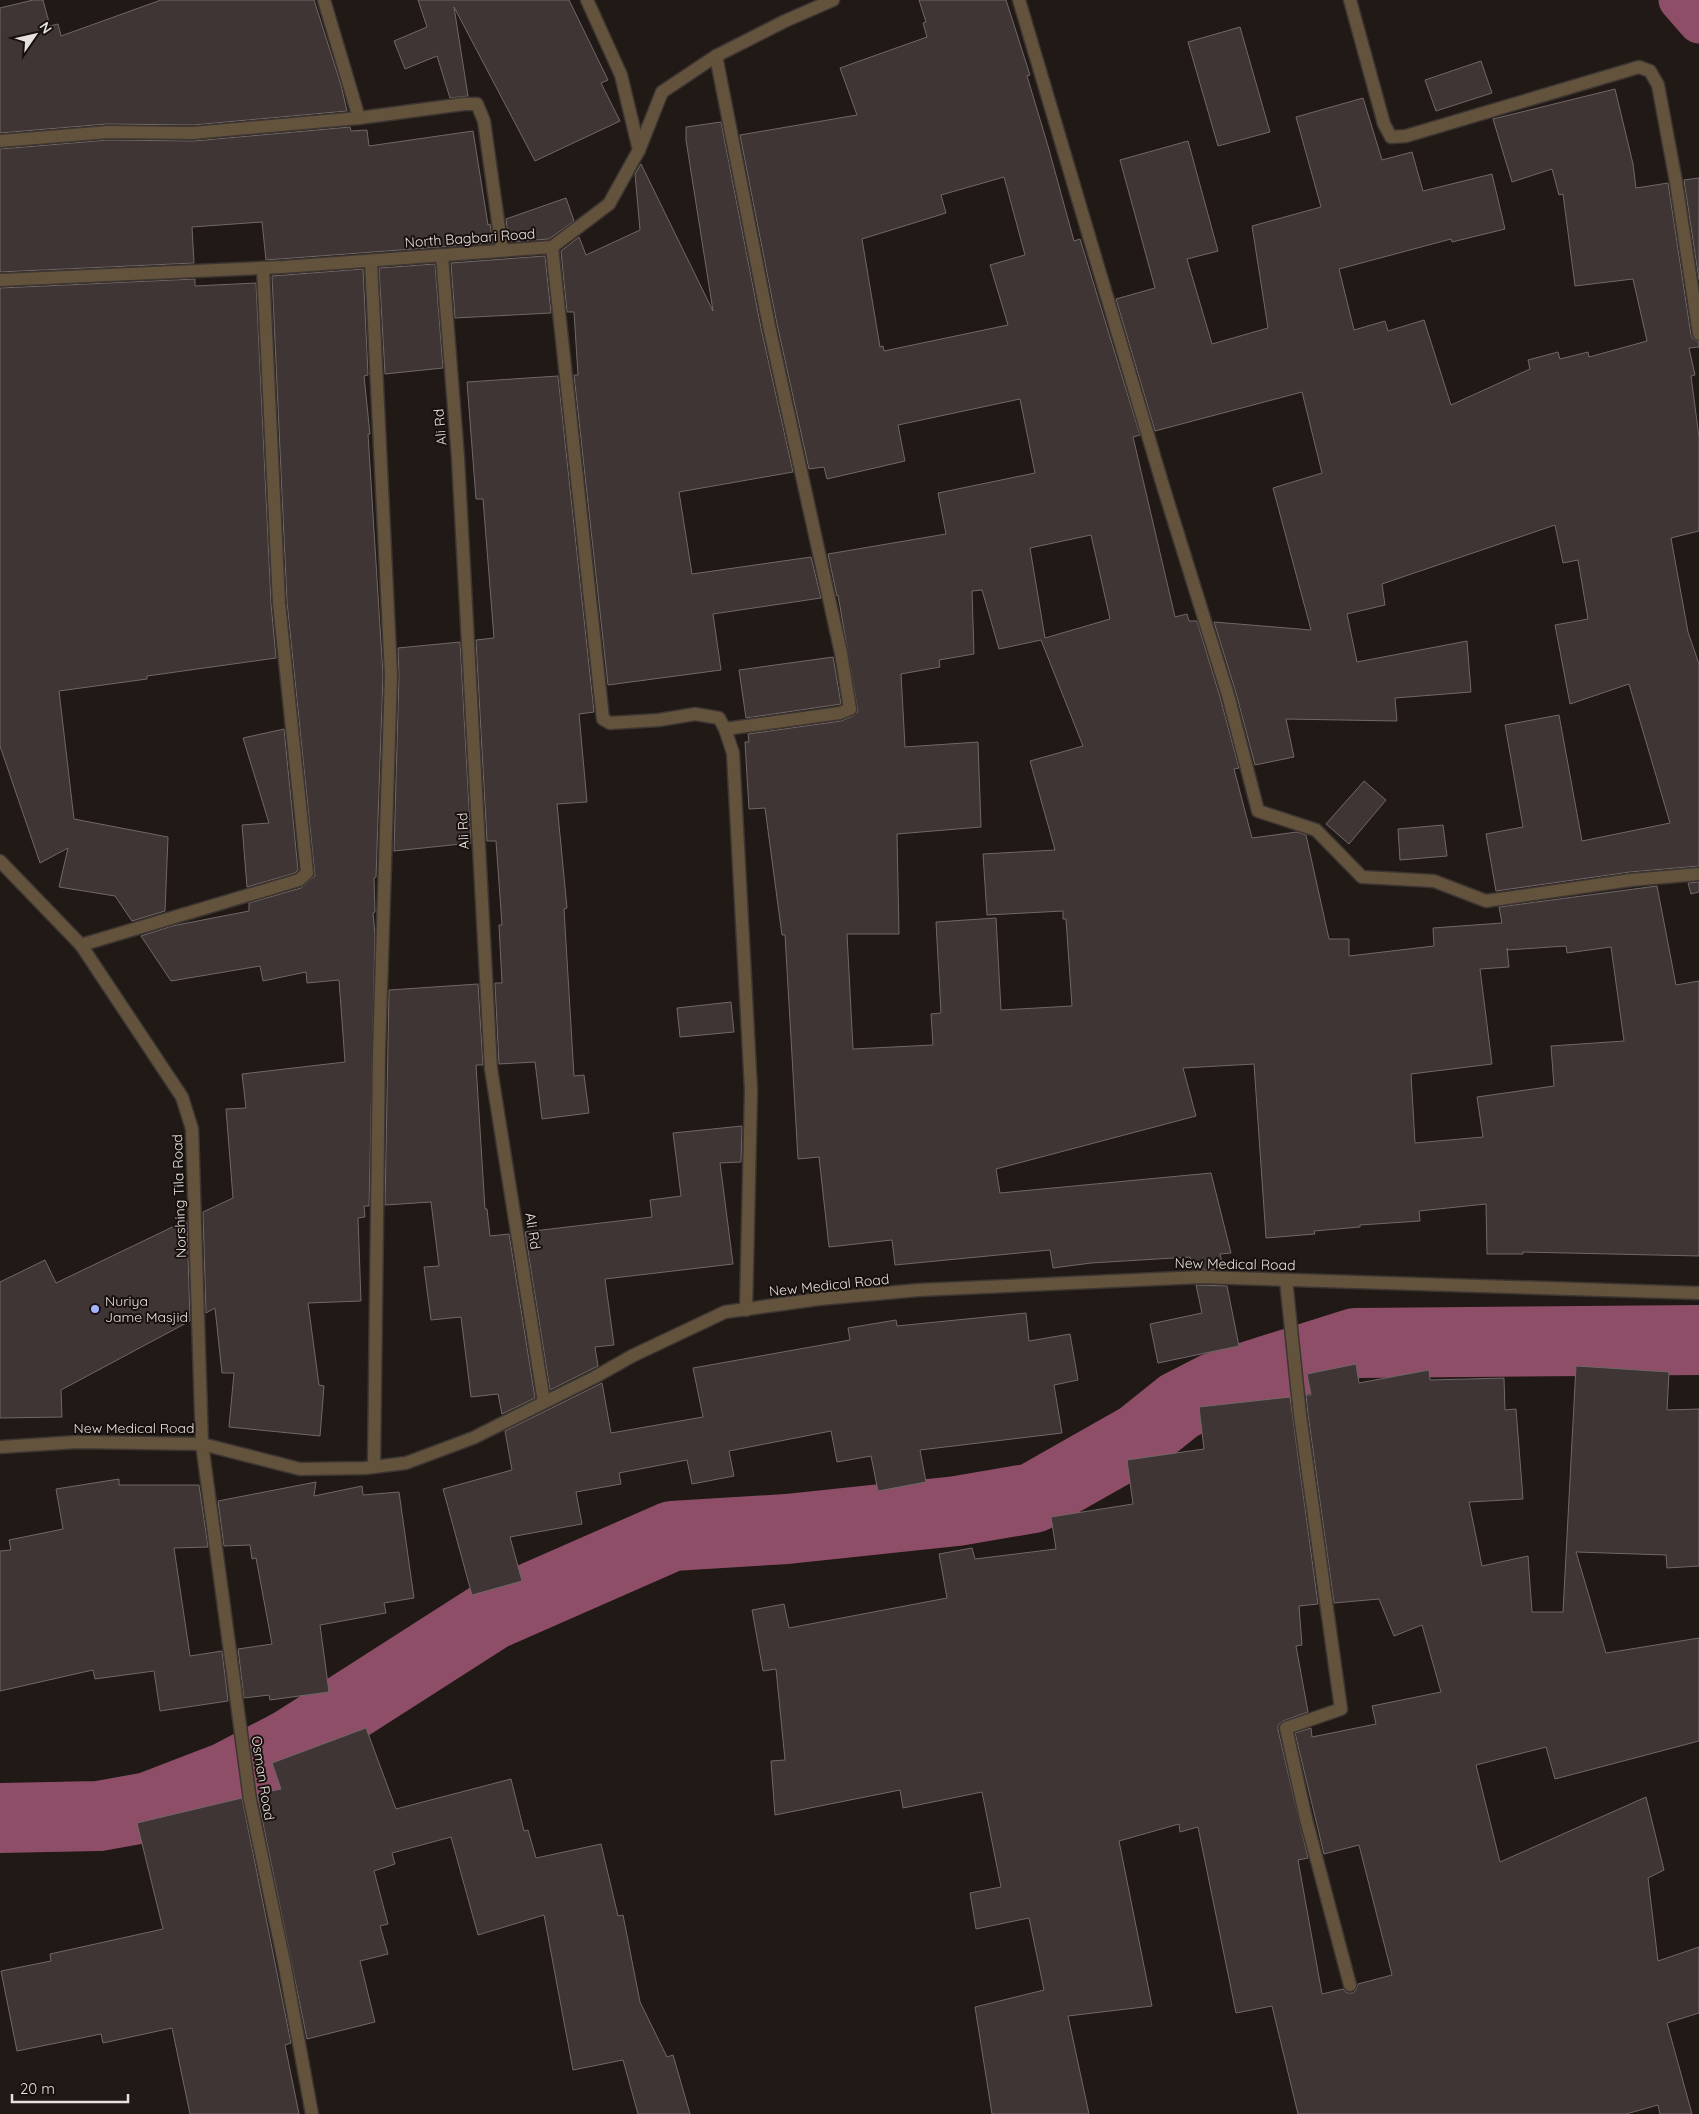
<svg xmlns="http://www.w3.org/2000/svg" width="1699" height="2114" font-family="Quicksand,sans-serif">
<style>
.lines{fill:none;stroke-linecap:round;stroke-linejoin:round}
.canal{stroke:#8e4e68;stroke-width:41}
.river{stroke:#8e4e68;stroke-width:70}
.building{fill:#3e3534;stroke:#726767;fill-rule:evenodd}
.minor-casing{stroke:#3c3532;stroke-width:15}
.tertiary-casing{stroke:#3c3532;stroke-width:15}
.minor{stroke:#63523c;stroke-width:12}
.tertiary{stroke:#63523c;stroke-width:12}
.poi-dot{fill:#a4b1fc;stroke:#17100d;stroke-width:2}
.labels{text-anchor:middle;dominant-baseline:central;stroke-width:4;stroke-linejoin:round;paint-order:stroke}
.street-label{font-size:14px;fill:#e6e1de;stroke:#17100d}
.poi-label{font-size:14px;fill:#e6e1de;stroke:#17100d;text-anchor:start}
</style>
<rect width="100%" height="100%" fill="#201916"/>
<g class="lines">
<!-- canal -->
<polyline class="canal" points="1679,0 1699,23"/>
<!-- river -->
<polyline class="river" points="0,1818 99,1816 149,1807 227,1777 292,1743 492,1615 672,1536 787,1529 957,1511 1033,1498 1139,1438 1179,1406 1216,1387 1355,1343 1699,1340"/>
</g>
<!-- building -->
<g class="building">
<polygon points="33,0 43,0 50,26 58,24 61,36 161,0 314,0 341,85 347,111 193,125 107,124 0,133 0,8"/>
<polygon points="418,0 569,0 608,80 601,83 620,121 535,161 454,7 468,96 450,98 437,56 405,69 394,41 427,27"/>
<path d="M919 0H1006L1030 75 1027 76 1048 146 1074 241 1080 239 1140 435 1133 437 1175 617 1187 614 1189 621H1197L1220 697 1239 768 1234 769 1252 838 1297 832 1306 835 1329 939H1349V956L1434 946 1433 928 1502 923 1499 907 1657 886 1676 985 1699 981V1256L1523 1252V1254H1487L1486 1204 1419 1211 1420 1221 1360 1225V1227L1314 1231 1315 1234 1266 1238 1254 1064 1183 1068 1196 1116 996 1169 1000 1193 1211 1173 1231 1253 1220 1254 1224 1270 1193 1269 1190 1257 1091 1263 1053 1268 1050 1250 895 1265 892 1240 829 1247 819 1157 798 1159 785 935H782L765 808 749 809 745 742H749L748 734 841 721 853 716 858 712 838 595 837 596 828 554 946 534 938 493 1035 473 1020 399 898 425 905 461 827 479 824 467 809 469 777 324 740 135 857 115 840 68 927 37 923 23 926 22ZM1004 177 1025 255 990 265 1008 325 884 351 883 346 880 347 862 239 946 213 941 195ZM1091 535 1110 619 1045 638 1030 548ZM982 590 999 649 1041 640 1083 746 1030 761 1055 850 983 854 987 915 1063 911V919H1066L1072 1006 1001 1010 996 918 936 922 941 1013 931 1014 933 1045 853 1049 847 934H899L897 834 981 827 978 742 905 747 901 674 940 667 939 660 974 654 972 591ZM1566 946 1567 953 1611 947 1624 1041 1551 1046 1554 1086 1477 1097 1483 1137 1415 1143 1411 1074 1492 1064 1480 969 1509 967 1507 948V950Z"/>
<polygon points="1240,27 1270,132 1218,146 1188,42"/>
<polygon points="1481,61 1492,93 1436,111 1425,80"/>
<polygon points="1615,89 1633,164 1636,188 1668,183 1691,335 1693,339 1699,342 1699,347 1689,348 1695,375 1691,376 1699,437 1699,531 1671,538 1688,632 1699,664 1699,866 1630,872 1496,891 1486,834 1523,827 1505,725 1559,715 1582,841 1670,823 1629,684 1570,704 1555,625 1588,619 1578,560 1563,563 1555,525 1382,584 1385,605 1347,614 1357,662 1467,641 1471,692 1395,698 1397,721 1286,719 1294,757 1255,765 1236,693 1214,622 1311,630 1273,488 1322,473 1302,392 1155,431 1116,299 1155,288 1120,160 1188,141 1218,251 1187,259 1212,344 1268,328 1252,226 1321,207 1296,117 1363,98 1382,160 1412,152 1423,191 1492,174 1505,229 1452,242 1451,239 1339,269 1354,330 1385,321 1388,331 1424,320 1451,405 1530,369 1528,360 1558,352 1560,359 1588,352 1589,357 1647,341 1633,279 1575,286 1563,194 1559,195 1552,169 1512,182 1493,119"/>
<polygon points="721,122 761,328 793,472 679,492 692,574 811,557 821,598 713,614 721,670 608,685 574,375 578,375 574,312 567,312 561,251 579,237 586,255 640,230 635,174 641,164 713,311 686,140 686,127"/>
<polygon points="350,127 351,131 367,130 369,146 473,131 488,225 490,224 493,243 266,260 262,222 192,227 194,263 0,272 0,149 108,140 194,141"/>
<polygon points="1699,178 1699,280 1684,180"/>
<polygon points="566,198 574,221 549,239 509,242 506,219"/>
<polygon points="545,256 551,313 455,318 451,263"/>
<polygon points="435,264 443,368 385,374 379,268"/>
<polygon points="363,269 368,375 364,376 370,434 368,434 383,675 376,877 374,878 375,912 373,913 375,935 369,1206 364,1206 365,1217 358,1218 361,1301 308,1303 319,1385 324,1386 320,1436 229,1427 234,1373 222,1373 215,1308 206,1313 203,1212 233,1198 226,1109 246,1108 242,1074 345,1062 339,980 307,983 306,972 263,981 260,966 171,981 141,936 172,926 249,911 249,903 301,888 315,876 287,602 272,276"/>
<polygon points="195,279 195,286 256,283 271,603 276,658 147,676 147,679 59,691 74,819 168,837 165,911 132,921 115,896 59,887 68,848 40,863 0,746 0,288"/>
<polygon points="558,376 594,712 579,714 587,802 557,804 567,908 564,909 574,1076 584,1075 589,1113 542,1119 535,1062 499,1064 495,983 502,983 499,925 502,925 496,841 487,841 476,640 494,638 483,499 476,499 467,382"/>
<polygon points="460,642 471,843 394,851 399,675 398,648"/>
<polygon points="833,657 841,704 746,718 739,670"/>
<polygon points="284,729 298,870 295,873 247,887 242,825 269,823 243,738"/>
<polygon points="1364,781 1386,800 1349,844 1326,824"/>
<polygon points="1443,825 1447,856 1400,860 1398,829"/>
<polygon points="1699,882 1699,892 1691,894 1688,883"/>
<polygon points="478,984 483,1065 476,1065 485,1209 487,1209 490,1236 509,1234 535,1398 502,1414 498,1394 471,1397 461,1317 431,1320 424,1267 439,1266 431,1202 385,1205 389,990"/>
<polygon points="731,1002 734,1032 680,1037 677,1008"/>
<polygon points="742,1126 741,1162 720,1163 733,1264 605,1279 614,1345 595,1347 598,1366 550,1390 525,1232 652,1217 650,1200 681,1196 673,1133"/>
<polygon points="187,1220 190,1321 61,1390 62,1417 0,1418 0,1282 45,1260 56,1283"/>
<polygon points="1196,1285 1227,1286 1239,1346 1158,1363 1150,1324 1202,1313"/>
<polygon points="1026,1313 1029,1341 1070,1334 1078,1380 1054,1385 1062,1433 920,1450 926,1482 878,1491 871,1456 837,1462 831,1431 729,1451 734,1476 692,1484 687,1460 619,1473 621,1484 576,1492 582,1524 510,1537 522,1581 472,1595 443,1489 512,1470 505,1431 602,1383 611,1433 703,1417 693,1368 850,1340 848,1328 896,1320 897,1326"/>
<polygon points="1356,1364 1359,1383 1429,1370 1430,1380 1504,1378 1505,1410 1516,1409 1523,1499 1469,1502 1482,1566 1528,1556 1532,1612 1563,1612 1576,1366 1669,1372 1667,1410 1699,1409 1699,1566 1667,1568 1666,1555 1576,1552 1606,1653 1699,1638 1699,1741 1555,1779 1546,1747 1476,1765 1500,1862 1646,1797 1664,1870 1648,1878 1658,1961 1699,1947 1699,2013 1667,2023 1692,2114 1660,2114 1658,2105 1626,2114 1298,2114 1272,2006 1236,2013 1198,1827 1180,1832 1179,1824 1119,1841 1152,2006 1068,2016 1089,2114 992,2114 975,2007 1044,1990 1029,1918 976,1929 970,1893 1001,1887 982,1792 903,1808 900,1790 775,1815 771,1761 785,1760 776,1669 763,1671 752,1610 784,1604 789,1628 947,1598 939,1554 972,1548 975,1559 1056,1549 1051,1517 1133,1504 1127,1460 1204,1449 1199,1407 1290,1397 1318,1604 1299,1606 1302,1645 1296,1646 1308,1712 1283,1721 1278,1725 1278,1730 1308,1858 1298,1860 1322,1994 1343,1989 1347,1993 1353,1993 1356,1990 1358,1984 1392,1975 1359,1845 1324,1854 1295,1733 1311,1728 1312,1737 1376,1724 1372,1706 1441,1692 1422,1625 1394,1636 1379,1599 1334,1603 1308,1414 1306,1395 1311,1395 1307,1374"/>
<polygon points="119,1479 119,1485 199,1485 208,1547 174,1548 190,1656 222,1651 228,1701 160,1711 154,1671 95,1679 93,1670 0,1691 0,1551 11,1550 9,1540 63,1529 56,1489"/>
<polygon points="316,1482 314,1496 362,1486 363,1495 399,1492 414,1598 384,1603 386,1613 320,1625 329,1692 270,1700 269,1695 244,1698 238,1649 272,1644 256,1558 252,1559 250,1545 224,1546 218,1501"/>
<polygon points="366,1728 396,1809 511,1779 524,1831 528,1830 536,1858 601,1844 618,1916 623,1915 640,2002 667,2057 673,2055 690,2114 638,2114 623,2060 573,2070 544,1915 478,1935 451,1837 392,1853 395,1864 374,1871 388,1924 380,1926 388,1954 360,1961 375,2022 307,2039 257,1794 281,1789 272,1763"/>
<polygon points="242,1798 291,2043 285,2045 299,2114 190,2114 172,2028 103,2043 101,2034 17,2051 1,1971 51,1961 50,1954 163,1929 137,1823"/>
</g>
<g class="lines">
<!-- minor casing -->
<g class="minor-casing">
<g id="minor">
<polyline points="324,0 359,118 464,104 477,104 484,121 502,250"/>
<polyline points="587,0 621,75 639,150"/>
<polyline points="1019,0 1163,486 1228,695 1258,811 1316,830 1362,877 1434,881 1486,901 1631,880 1699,874"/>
<polyline points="1350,0 1384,124 1391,137 1406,136 1639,67 1650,71 1658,85 1676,182 1699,334"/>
<polyline points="716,56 769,326 841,653 850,709 840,713 725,729"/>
<polyline points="0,141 108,132 193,133 359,118"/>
<polyline points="552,247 603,719 610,723 659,720 695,714 719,718 725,729 733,753 751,1090 746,1310"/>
<polyline points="442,255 458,458 491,1069 544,1402"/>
<polyline points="371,261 391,675 379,1051 374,1467"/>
<polyline points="0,280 283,267 552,247 609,204 639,150 662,92 716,56 785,21 833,0"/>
<polyline points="0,861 81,945 182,1097 192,1129 202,1444 250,1800 284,1962 312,2114"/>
<polyline points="81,945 299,880 307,873 279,603 263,268"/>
<polyline points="1286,1280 1300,1415 1341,1709 1286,1728 1306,1819 1350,1985"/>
</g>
</g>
<!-- tertiary casing -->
<g class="tertiary-casing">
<polyline id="tertiary" points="0,1447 77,1442 202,1444 300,1469 365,1468 406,1463 473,1438 595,1377 632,1356 725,1312 819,1299 919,1290 1201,1277 1699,1293"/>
</g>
<!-- minor -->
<use href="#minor" class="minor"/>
<!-- tertiary -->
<use href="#tertiary" class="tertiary"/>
</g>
<!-- markers -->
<circle class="poi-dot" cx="95" cy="1309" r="5"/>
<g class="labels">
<!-- street labels -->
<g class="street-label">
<text transform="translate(470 238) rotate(-4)">North Bagbari Road</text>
<text transform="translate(440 427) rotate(-95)">Ali Rd</text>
<text transform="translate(463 831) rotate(-93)">Ali Rd</text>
<text transform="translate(179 1196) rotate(-92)">Norshing Tila Road</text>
<text transform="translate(533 1231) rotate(81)">Ali Rd</text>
<text transform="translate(1235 1264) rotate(1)">New Medical Road</text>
<text transform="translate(829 1285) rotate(-6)">New Medical Road</text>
<text x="134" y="1428">New Medical Road</text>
<text transform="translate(263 1778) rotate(81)">Osman Road</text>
</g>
<!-- poi labels -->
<g class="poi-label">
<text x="105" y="1301">Nuriya<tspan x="105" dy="16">Jame Masjid</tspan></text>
</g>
</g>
<!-- north arrow -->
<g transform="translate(35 35) rotate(56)" stroke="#17100d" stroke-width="4" paint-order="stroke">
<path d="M0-4L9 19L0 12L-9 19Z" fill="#e6e1de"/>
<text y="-8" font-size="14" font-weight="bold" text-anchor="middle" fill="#e6e1de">N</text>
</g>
<!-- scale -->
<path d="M12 2094v8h116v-8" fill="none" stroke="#e6e1de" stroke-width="2.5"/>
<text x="20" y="2094" font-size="15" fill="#e6e1de" stroke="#17100d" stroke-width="4" paint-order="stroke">20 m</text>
</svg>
